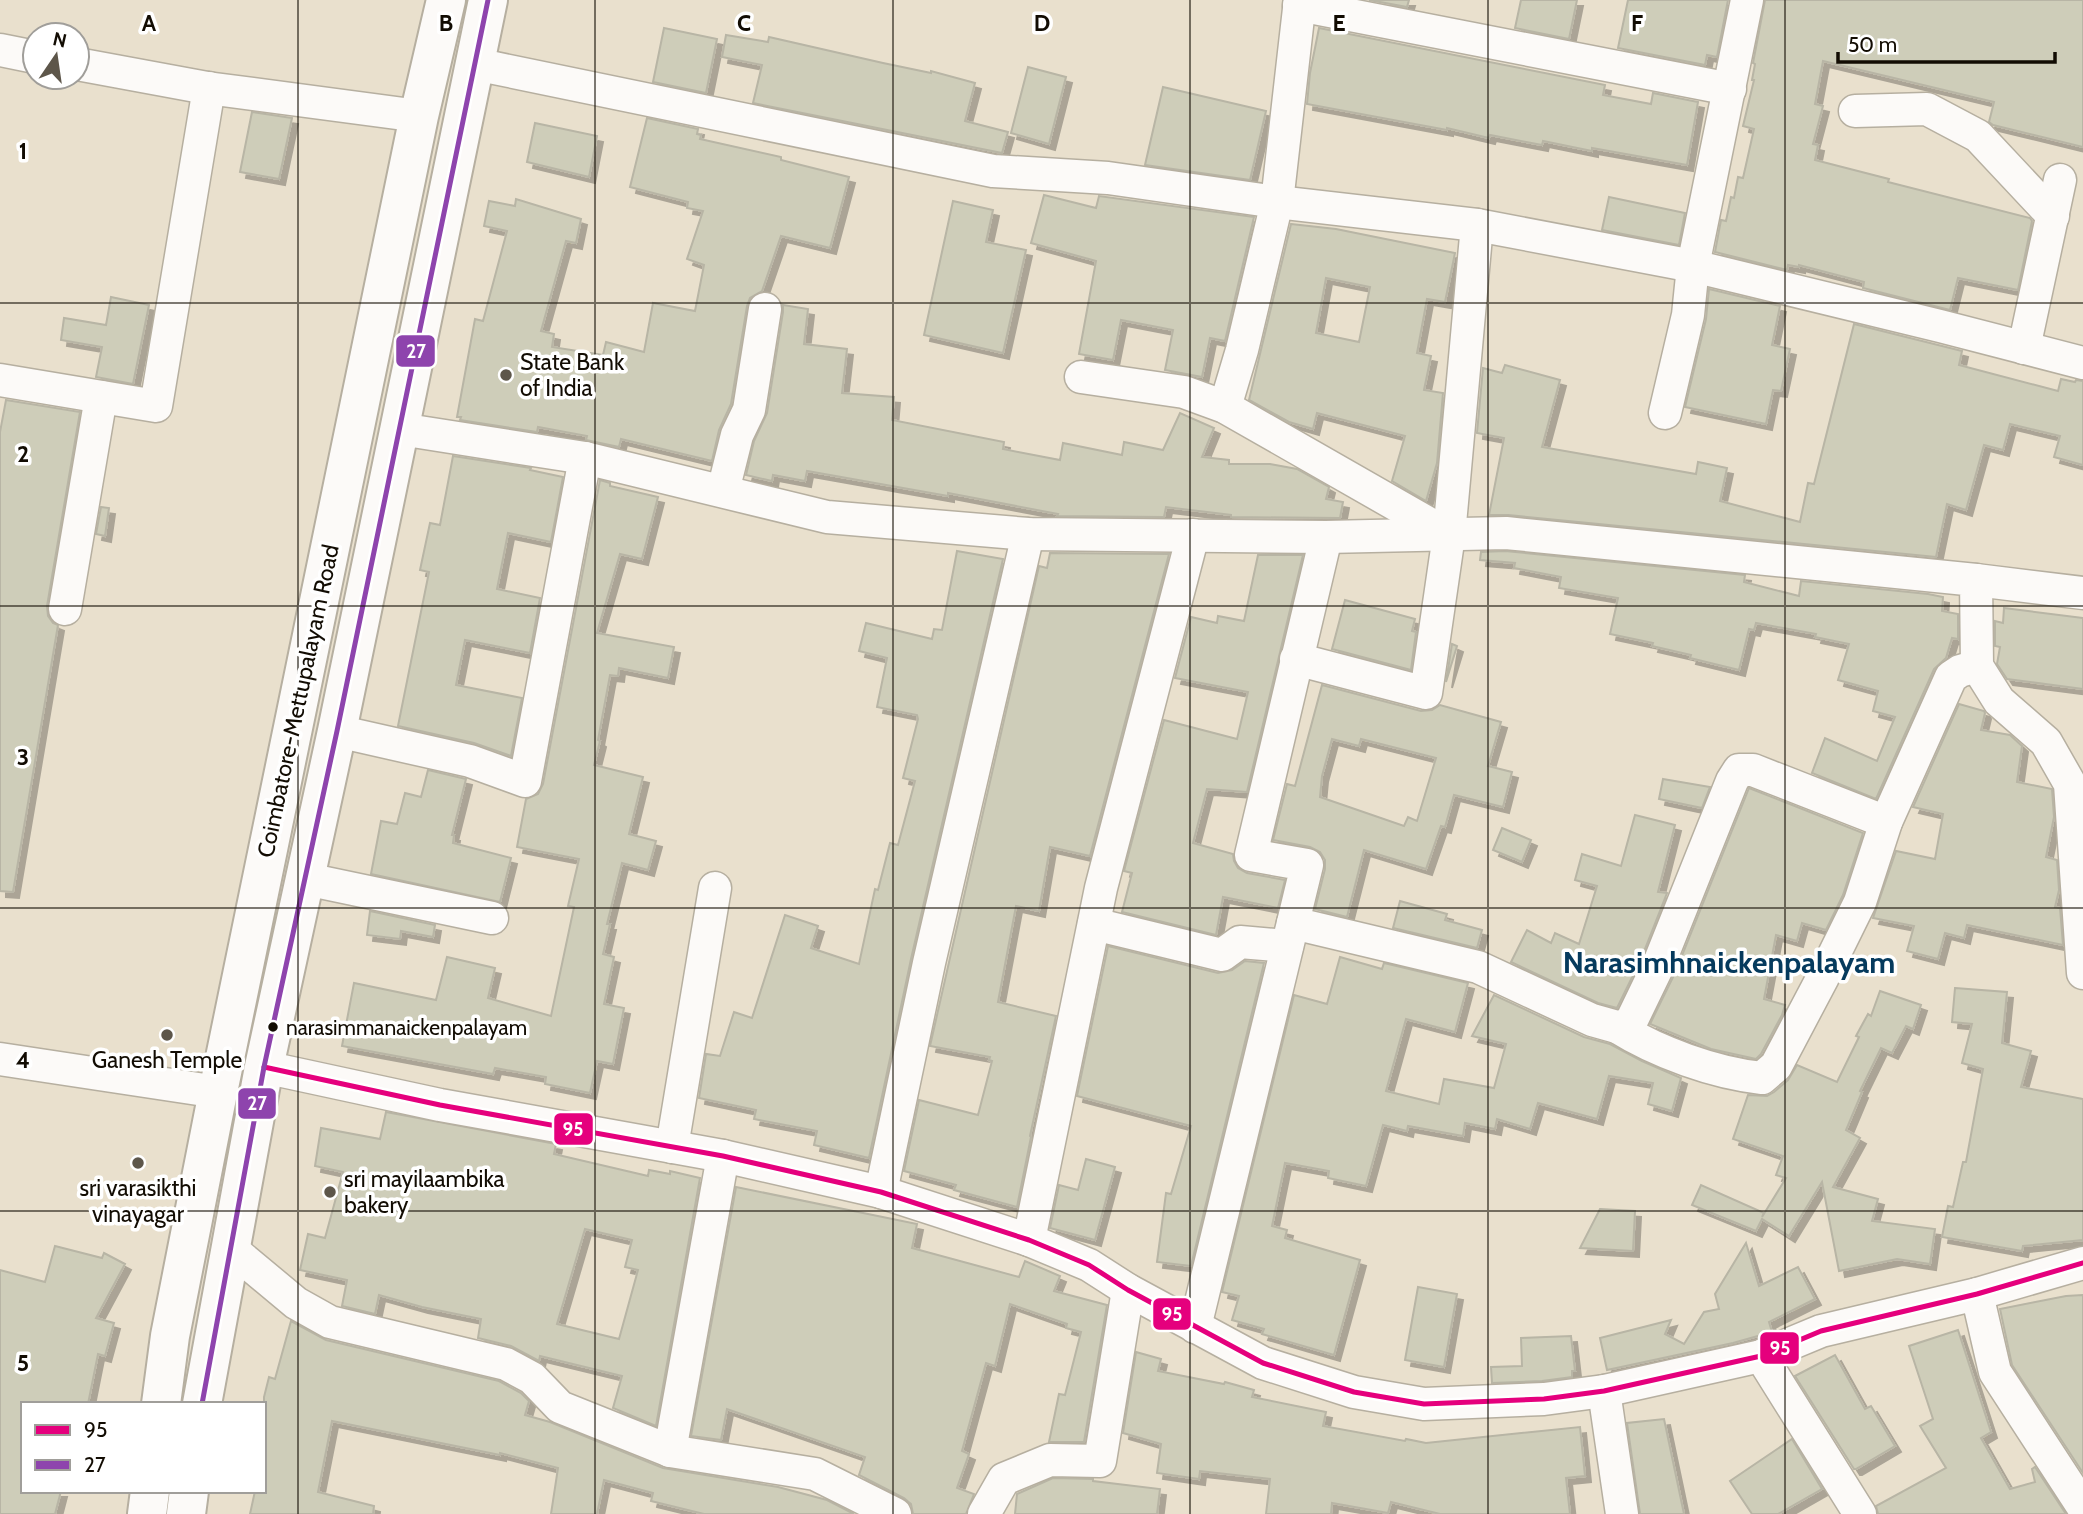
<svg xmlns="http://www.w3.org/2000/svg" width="2083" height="1514" font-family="Cabin,sans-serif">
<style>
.building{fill:#cecdb9;stroke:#b8b5a5;stroke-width:2;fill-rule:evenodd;filter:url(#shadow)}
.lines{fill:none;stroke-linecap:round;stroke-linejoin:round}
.minor-casing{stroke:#b6afa0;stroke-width:35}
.highway-casing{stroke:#b6afa0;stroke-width:42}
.minor{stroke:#fcfaf8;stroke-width:32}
.highway{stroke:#fcfaf8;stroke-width:38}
.bus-1-casing{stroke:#fff;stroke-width:10}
.bus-2-casing{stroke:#fff;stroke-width:10}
.bus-1{stroke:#e5007d;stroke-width:5}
.bus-2{stroke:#8e44ad;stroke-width:5}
.grid{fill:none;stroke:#120c03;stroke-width:2;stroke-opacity:0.55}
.poi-dot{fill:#5d564a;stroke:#fff;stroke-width:2.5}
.bus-dot{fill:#120c03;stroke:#fff;stroke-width:2.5}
.labels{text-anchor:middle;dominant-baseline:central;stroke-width:7;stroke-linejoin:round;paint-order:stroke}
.bus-label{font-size:21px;fill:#120c03;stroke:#fff;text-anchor:start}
.poi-label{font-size:23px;fill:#120c03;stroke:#fff;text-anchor:start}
.street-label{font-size:23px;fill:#120c03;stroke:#fff}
.district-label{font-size:30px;font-weight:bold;fill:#053a5d;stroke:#fff}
.grid-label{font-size:23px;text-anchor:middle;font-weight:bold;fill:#120c03;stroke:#fff;stroke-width:7;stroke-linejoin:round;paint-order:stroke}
.line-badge{stroke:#fff;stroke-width:2.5}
.badge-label{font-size:19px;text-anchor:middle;font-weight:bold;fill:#fff}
</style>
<defs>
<filter id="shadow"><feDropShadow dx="6" dy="6" stdDeviation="0" flood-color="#0004"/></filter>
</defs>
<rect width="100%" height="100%" fill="#e9e0cd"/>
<!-- building -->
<g class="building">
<polygon points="1369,0 1409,0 1407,7"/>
<polygon points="1521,0 1577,0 1569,39 1515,28"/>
<polygon points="1628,0 1728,0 1717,57 1707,55 1705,65 1618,48"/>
<polygon points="1765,0 2083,0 2083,147 1993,125 1989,122 1994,102 1823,61 1815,104 1823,106 1813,144 1818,145 1815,160 1889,179 1888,182 2030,218 2032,221 2018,290 1958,278 1950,310 1863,288 1864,282 1799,265 1799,267 1788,265 1787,270 1715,252 1721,220 1726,221 1731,197 1734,198 1738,177 1743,178 1754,129 1743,126 1754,80 1752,80 1755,64 1753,63"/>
<polygon points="664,28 717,39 706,93 653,82"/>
<polygon points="1319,28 1605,85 1603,95 1651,104 1653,93 1698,102 1687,165 1592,148 1592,151 1543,141 1542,145 1490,135 1489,138 1447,128 1447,130 1307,104 1310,73"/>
<polygon points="726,35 768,42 769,37 883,63 931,73 931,71 975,83 965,121 1008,132 1002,153 753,103 762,65 722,57"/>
<polygon points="1028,67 1066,77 1049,144 1011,133"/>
<polygon points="1163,87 1266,111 1250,180 1145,165"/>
<polygon points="252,112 292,118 279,179 240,172"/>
<polygon points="647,118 698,129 697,134 701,135 700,139 781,157 781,160 849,177 830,248 781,236 762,291 750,298 747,306 731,404 719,430 712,461 621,439 619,447 586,440 587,436 538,427 537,432 460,420 461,417 457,417 475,319 483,321 507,231 484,226 489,201 515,206 516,199 581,219 576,243 566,241 541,331 554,334 552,347 603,355 606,342 644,352 653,303 695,311 704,265 687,259 703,211 687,208 688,202 630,187"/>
<polygon points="535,123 597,136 589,177 527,162"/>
<polygon points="1044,195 1096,208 1099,196 1254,217 1225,341 1210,338 1202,377 1165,370 1173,330 1121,320 1113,360 1079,354 1096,261 1031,243"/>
<polygon points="1609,197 1685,213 1679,245 1602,230"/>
<polygon points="953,201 993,210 986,242 1026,250 1003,353 924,335"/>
<path d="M1291 224 1336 229 1455 253 1445 302 1427 299 1417 353 1431 356 1424 390 1443 393 1437 463 1426 501 1392 481 1405 436 1317 413 1313 429 1289 422 1249 400ZM1326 278 1370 287 1359 342 1316 333Z"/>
<polygon points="1709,289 1780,306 1772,345 1790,349 1781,391 1773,390 1766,424 1685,407 1706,319"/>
<polygon points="111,297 149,305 133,384 96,377 102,347 61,340 64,318 106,325"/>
<polygon points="783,305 808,309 804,344 847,349 842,393 894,397 892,420 1004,442 1003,449 1060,460 1063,443 1122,455 1124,442 1163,450 1180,413 1214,428 1202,457 1229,460 1229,464 1270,464 1297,469 1329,487 1326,499 1343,502 1340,518 1231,517 1231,515 1166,507 1164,517 1057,516 1058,514 948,493 948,496 807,471 805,481 773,475 772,481 746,475 754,441 767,413 783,312"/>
<polygon points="1854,324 1962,351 1959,365 2058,391 2061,379 2075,382 2076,380 2083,381 2083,465 2054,457 2060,436 2010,424 2003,450 1984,445 1966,510 1947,504 1936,557 1508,515 1489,515 1504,438 1477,433 1483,368 1502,373 1505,365 1560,380 1542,447 1696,474 1698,462 1727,468 1720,501 1800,522 1808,483 1814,484"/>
<polygon points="6,400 80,412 47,606 48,616 53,623 58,625 13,892 0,891 0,432"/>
<polygon points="453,456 531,468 530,470 563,477 551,542 508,533 497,589 540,598 530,653 465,640 456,685 522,698 511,756 474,743 398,726 429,572 420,570 430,523 440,525"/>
<polygon points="600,480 610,483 610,486 658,497 642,559 620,554 597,633 674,647 668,678 619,668 618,676 610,675 598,740 600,741 594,765 643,777 629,834 656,841 648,870 622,863 607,924 610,924 603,954 614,957 604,1004 624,1008 613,1064 597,1061 590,1093 545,1084 546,1077 495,1068 493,1074 342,1046 354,983 436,1000 447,957 495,968 488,998 551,1016 574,907 568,906 579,859 517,847 526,799 538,794 543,784"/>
<polygon points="101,507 109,508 105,536 96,534"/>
<polygon points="957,551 1003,559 911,959 869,1158 814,1145 817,1131 754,1119 756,1110 699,1098 706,1054 720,1056 734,1012 752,1018 785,915 818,926 811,948 859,964 875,889 878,890 890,843 898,845 915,781 903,778 918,719 917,715 877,707 887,658 859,651 866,623 932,639 934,629 942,630"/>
<polygon points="1505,551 1745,575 1744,582 1799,596 1801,581 1928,594 1943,597 1942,611 1958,614 1958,639 1952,638 1946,658 1934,669 1876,799 1812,773 1825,738 1877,761 1895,717 1873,711 1878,691 1838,680 1849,644 1815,637 1816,634 1756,623 1754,630 1749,629 1739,670 1690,658 1691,655 1652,646 1653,643 1610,634 1618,598 1559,588 1561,577 1514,568 1515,563 1480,560 1481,552"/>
<polygon points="1050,553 1169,554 1090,856 1050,847 1039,911 1016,906 998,1002 1056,1016 1030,1136 1031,1137 1017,1207 954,1190 956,1185 904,1171 919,1100 978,1115 992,1061 989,1060 990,1057 930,1046 1039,566 1047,568"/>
<polygon points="1258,555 1303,555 1247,792 1207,789 1193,843 1233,854 1234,861 1238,868 1247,873 1285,880 1278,908 1223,897 1216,935 1122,912 1132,873 1124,871 1164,720 1237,739 1248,692 1175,678 1191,617 1217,623 1218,616 1244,621"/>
<polygon points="1345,600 1415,619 1412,631 1416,632 1411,670 1332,649"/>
<polygon points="2004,608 2083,618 2083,689 2007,679 1997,664 2000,647 1995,646 1995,621 2003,623"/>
<polygon points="1452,644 1457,646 1446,682"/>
<path d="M1322 685 1421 711 1432 710 1440 705 1501 722 1488 766 1512 772 1503 807 1454 795 1445 827 1441 826 1426 869 1364 850 1347 917 1315 909 1325 869V860L1320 852 1310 847 1273 840 1287 784 1295 786ZM1332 739 1359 746 1361 739 1436 758 1417 821 1408 817 1404 826 1320 797 1322 776Z"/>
<polygon points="1959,704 1984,711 1985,713 1981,730 2010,735 2022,746 2017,782 2052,789 2054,817 2046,857 2057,860 2059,890 2055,907 2060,908 2063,945 1967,925 1964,938 1945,933 1938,959 1907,951 1914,926 1873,918 1896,851 1935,859 1943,814 1913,807"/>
<polygon points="428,770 466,779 452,835 454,835 453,843 511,858 500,902 371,874 381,821 397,824 405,793 421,797"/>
<polygon points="1663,779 1710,787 1702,808 1659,799"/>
<polygon points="1749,788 1863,833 1843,895 1826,930 1802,923 1797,941 1776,935 1764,999 1785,1005 1782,1015 1761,1054 1756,1059 1711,1049 1650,1024 1675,973"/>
<polygon points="1635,815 1675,825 1658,892 1667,893 1641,959 1617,1008 1598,1003 1511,962 1527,930 1551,943 1555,933 1579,944 1597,886 1575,880 1582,854 1621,866"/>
<polygon points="1502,828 1531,840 1522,862 1493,850"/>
<polygon points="1400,901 1447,914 1445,920 1482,930 1477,948 1393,928"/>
<polygon points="370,911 435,925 433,937 401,931 400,939 367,935"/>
<polygon points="1108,946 1218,973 1232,970 1245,961 1264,963 1191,1266 1157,1262 1166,1193 1171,1194 1191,1126 1077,1096"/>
<polygon points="1340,957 1382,969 1384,963 1468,983 1455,1032 1406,1019 1386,1091 1439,1104 1444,1079 1494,1088 1506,1044 1472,1036 1494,995 1584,1037 1610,1044 1642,1061 1681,1078 1672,1111 1648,1104 1653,1083 1609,1076 1597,1119 1538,1103 1530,1129 1497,1119 1495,1129 1465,1123 1463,1136 1408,1126 1407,1131 1383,1125 1366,1186 1328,1178 1329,1171 1285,1163 1272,1226 1287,1230 1285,1238 1360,1260 1334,1355 1262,1334 1264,1329 1232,1320 1239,1296 1222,1292 1294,995 1327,1004"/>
<polygon points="1955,988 2007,992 2002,1043 2031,1051 2021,1087 2083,1099 2083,1240 2023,1246 2022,1251 1942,1237 1948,1206 1953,1207 1963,1162 1966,1162 1983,1069 1962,1063 1972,1024 1952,1022"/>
<polygon points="1880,991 1921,1005 1913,1029 1906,1026 1892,1053 1881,1048 1860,1091 1862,1092 1846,1130 1860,1138 1833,1187 1878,1199 1872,1221 1935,1229 1930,1264 1897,1259 1839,1271 1822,1182 1789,1236 1762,1219 1756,1231 1692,1205 1701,1185 1764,1213 1762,1217 1786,1178 1776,1175 1783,1156 1733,1139 1748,1095 1767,1096 1774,1092 1788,1080 1797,1065 1837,1082 1859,1037 1856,1036 1868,1014 1871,1016"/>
<path d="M386 1112 556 1144 554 1154 648 1176 649 1170 670 1174V1171L700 1178 656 1426 613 1408 622 1376 540 1356 539 1361 511 1346 478 1338 481 1319 422 1307 379 1295 375 1314 342 1306 347 1280 300 1270 308 1234 325 1238 343 1172 315 1166 321 1128 380 1139ZM585 1229 632 1240 625 1267 638 1270 619 1339 557 1324Z"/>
<polygon points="1086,1159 1115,1167 1095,1240 1050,1228 1059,1185 1078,1190"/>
<polygon points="736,1187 917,1224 912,1248 1019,1277 1025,1261 1060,1276 1054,1291 1107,1305 1084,1442 1049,1442 1059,1394 1065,1395 1081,1332 1066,1328 1067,1324 1010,1304 995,1366 986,1363 962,1451 969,1454 957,1488 974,1494 966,1514 913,1514 911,1504 904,1498 859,1475 865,1457 727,1409 721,1440 691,1436"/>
<polygon points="1600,1209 1635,1211 1633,1251 1580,1248"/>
<polygon points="1746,1243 1759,1286 1798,1267 1815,1299 1769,1322 1772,1332 1765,1334 1733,1343 1607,1370 1600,1338 1671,1320 1665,1334 1684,1344 1704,1312 1719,1309 1715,1294"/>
<polygon points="55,1246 102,1258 104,1253 125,1264 96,1318 114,1323 105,1356 98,1354 88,1404 23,1404 23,1491 61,1491 55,1514 0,1514 0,1270 45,1282"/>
<polygon points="1418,1287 1457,1294 1444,1367 1405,1360"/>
<polygon points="2083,1295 2083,1473 2012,1365 2000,1309 2066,1296"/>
<polygon points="291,1321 326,1340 499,1381 521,1393 529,1401 525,1415 550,1422 663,1468 778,1487 827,1500 854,1514 704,1514 651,1501 653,1493 604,1480 597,1514 551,1514 558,1468 500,1453 500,1455 332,1421 318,1492 374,1506 373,1514 250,1514 255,1491 264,1491 264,1397 269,1377 275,1379"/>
<polygon points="1958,1330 1991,1432 1981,1438 2010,1489 2035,1482 2032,1469 2035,1467 2066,1514 1878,1514 1876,1506 1946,1468 1920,1426 1933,1419 1909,1346"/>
<polygon points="1571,1336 1575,1371 1572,1371 1572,1377 1542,1381 1492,1383 1491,1367 1522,1366 1521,1338"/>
<polygon points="1136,1352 1161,1359 1158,1371 1224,1384 1225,1382 1254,1390 1252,1397 1326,1412 1323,1426 1405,1441 1406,1439 1426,1443 1580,1427 1585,1476 1566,1478 1570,1514 1440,1514 1391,1502 1388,1513 1332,1503 1331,1514 1266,1514 1270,1479 1200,1471 1199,1479 1157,1473 1161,1444 1123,1433"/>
<polygon points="1835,1355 1865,1409 1871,1406 1895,1446 1856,1469 1854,1469 1795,1376"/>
<polygon points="1664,1419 1684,1514 1640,1514 1627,1423"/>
<polygon points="1792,1439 1822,1489 1778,1514 1752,1514 1730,1481"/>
<polygon points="1053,1478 1093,1479 1093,1481 1160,1489 1157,1514 1015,1514 1017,1494"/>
</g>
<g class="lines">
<!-- minor casing -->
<g class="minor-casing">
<g id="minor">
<polyline points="1299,5 1730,89"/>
<polyline points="0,50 35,57"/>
<polyline points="77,64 207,88 419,116"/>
<polyline points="475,64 993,171 1108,178 1277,202 1477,225 1693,266 1940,326 2083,363"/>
<polyline points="1855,111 1927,109 1978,136 2053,216"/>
<polyline points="2024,348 2060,180"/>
<polyline points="1081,377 1184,392 1225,407 1449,535 1426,693 1296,659"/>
<polyline points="0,380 156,406 209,88"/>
<polyline points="1225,407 1242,350 1277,202 1300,0"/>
<polyline points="1665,413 1688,315 1693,266 1747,0"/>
<polyline points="400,429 585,458 827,517 1028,534 1326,537 1506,533 1976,580 1977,666 1999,701 2046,742 2070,784 2083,973"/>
<polyline points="723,491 737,435 749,410 765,309"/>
<polyline points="1449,535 1477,225"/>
<polyline points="1976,580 2083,593"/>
<polyline points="65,609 101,397"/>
<polyline points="337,731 470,761 525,781 585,458"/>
<polyline points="306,879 492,918"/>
<polyline points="1293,923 1478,967 1592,1020 1617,1027 1630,1024 1658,966 1732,781 1739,770 1753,770 1886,822"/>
<polyline points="1094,924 1222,955 1240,942 1287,946"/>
<path d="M1617 1027C1657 1052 1714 1073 1762 1078L1776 1066 1823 977 1860 902 1886 822 1951 677 1960 671 1977 666"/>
<polyline points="0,1059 218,1092"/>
<polyline points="264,1067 440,1105 723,1156 881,1192 1029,1240 1089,1265 1128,1290 1263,1363 1354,1392 1424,1404 1544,1399 1604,1391 1761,1356 1821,1331 1977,1294 2083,1263"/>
<polyline points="672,1147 715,888"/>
<polyline points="881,1192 929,963 1028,534"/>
<polyline points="1029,1240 1101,888 1193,535"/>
<polyline points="230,1248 296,1303 330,1322 506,1364 532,1378 560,1407 670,1451 815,1474 895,1514"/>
<polyline points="1977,1294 1995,1372 2083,1507"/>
<polyline points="1195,1327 1307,865 1251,855 1326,537"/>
<polyline points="1761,1356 1860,1514"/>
<polyline points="1604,1391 1622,1514"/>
<polyline points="670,1451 723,1156"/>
<polyline points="984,1514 1004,1479 1050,1460 1100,1461 1128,1290"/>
</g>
</g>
<!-- highway casing -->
<g class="highway-casing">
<g id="highway">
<polyline points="161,1404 170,1336 218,1092 419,116 446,0"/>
<polyline points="202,1404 264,1067 337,731 488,0"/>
<polyline points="147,1514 150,1491"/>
<polyline points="186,1514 189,1491"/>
</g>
</g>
<!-- minor -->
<use href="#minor" class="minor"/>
<!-- highway -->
<use href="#highway" class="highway"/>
<!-- bus-1 casing -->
<g class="bus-1-casing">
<polyline id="bus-1" points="264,1067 440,1105 723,1156 881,1192 1029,1240 1089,1265 1128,1290 1263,1363 1354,1392 1424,1404 1544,1399 1604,1391 1761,1356 1821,1331 1977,1294 2083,1263"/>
</g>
<!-- bus-2 casing -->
<g class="bus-2-casing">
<polyline id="bus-2" points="202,1404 264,1067 337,731 488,0"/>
</g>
<!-- bus-1 -->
<use href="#bus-1" class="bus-1"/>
<!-- bus-2 -->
<use href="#bus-2" class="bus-2"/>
</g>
<!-- grid -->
<path class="grid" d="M298 0V1514M595 0V1514M893 0V1514M1190 0V1514M1488 0V1514M1785 0V1514M0 303H2083M0 606H2083M0 908H2083M0 1211H2083"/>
<!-- markers -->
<g class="poi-dot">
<circle cx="506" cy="375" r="7"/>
<circle cx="167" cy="1035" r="7"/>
<circle cx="138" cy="1163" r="7"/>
<circle cx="330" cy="1192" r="7"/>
</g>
<circle class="bus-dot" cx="273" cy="1027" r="6"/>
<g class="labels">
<!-- bus labels -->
<g class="bus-label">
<text x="286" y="1027">narasimmanaickenpalayam</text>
</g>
<!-- poi labels -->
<g class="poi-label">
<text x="520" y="362">State Bank<tspan x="520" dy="26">of India</tspan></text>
<text x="167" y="1060" text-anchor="middle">Ganesh Temple</text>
<text x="344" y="1179">sri mayilaambika<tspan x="344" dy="26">bakery</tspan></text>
<text x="138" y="1188" text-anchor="middle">sri varasikthi<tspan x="138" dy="26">vinayagar</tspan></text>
</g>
<!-- street labels -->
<g class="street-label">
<text transform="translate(298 701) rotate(-78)">Coimbatore-Mettupalayam Road</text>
</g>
<!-- district labels -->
<g class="district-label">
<text x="1729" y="962">Narasimhnaickenpalayam</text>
</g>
</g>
<g class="grid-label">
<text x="149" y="31">A</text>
<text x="446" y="31">B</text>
<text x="744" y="31">C</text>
<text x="1042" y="31">D</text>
<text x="1339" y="31">E</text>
<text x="1637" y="31">F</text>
<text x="23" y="159">1</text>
<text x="23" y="462">2</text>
<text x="23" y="765">3</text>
<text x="23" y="1068">4</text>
<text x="23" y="1371">5</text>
</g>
<g class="line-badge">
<rect x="395" y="334" width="41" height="34" rx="7" fill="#8e44ad"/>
<rect x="237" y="1087" width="40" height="33" rx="7" fill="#8e44ad"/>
<rect x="553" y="1112" width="41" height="34" rx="7" fill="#e5007d"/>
<rect x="1152" y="1297" width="40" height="34" rx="7" fill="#e5007d"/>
<rect x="1759" y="1331" width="41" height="34" rx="7" fill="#e5007d"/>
</g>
<g class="badge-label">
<text x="416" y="358">27</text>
<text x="257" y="1110">27</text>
<text x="573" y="1136">95</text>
<text x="1172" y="1321">95</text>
<text x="1780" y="1355">95</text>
</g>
<!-- legend -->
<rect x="21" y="1402" width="245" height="91" fill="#ffffff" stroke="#a09e9a" stroke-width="2"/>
<rect x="35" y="1425" width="35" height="10" fill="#e5007d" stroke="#a09e9a" stroke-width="2"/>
<text x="84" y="1437" font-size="21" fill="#120c03">95</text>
<rect x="35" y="1460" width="35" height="10" fill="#8e44ad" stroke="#a09e9a" stroke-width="2"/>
<text x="84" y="1472" font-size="21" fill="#120c03">27</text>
<!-- north arrow -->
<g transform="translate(56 56) rotate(13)"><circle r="33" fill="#ffffff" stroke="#a09e9a" stroke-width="2"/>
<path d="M0-5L12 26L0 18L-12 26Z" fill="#5d564a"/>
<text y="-10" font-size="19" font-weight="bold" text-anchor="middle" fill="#120c03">N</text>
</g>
<!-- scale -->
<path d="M1838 52v10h217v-10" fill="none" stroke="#120c03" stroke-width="3.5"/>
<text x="1848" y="52" font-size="21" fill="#120c03" stroke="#ffffff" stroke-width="5" paint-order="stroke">50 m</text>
</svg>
